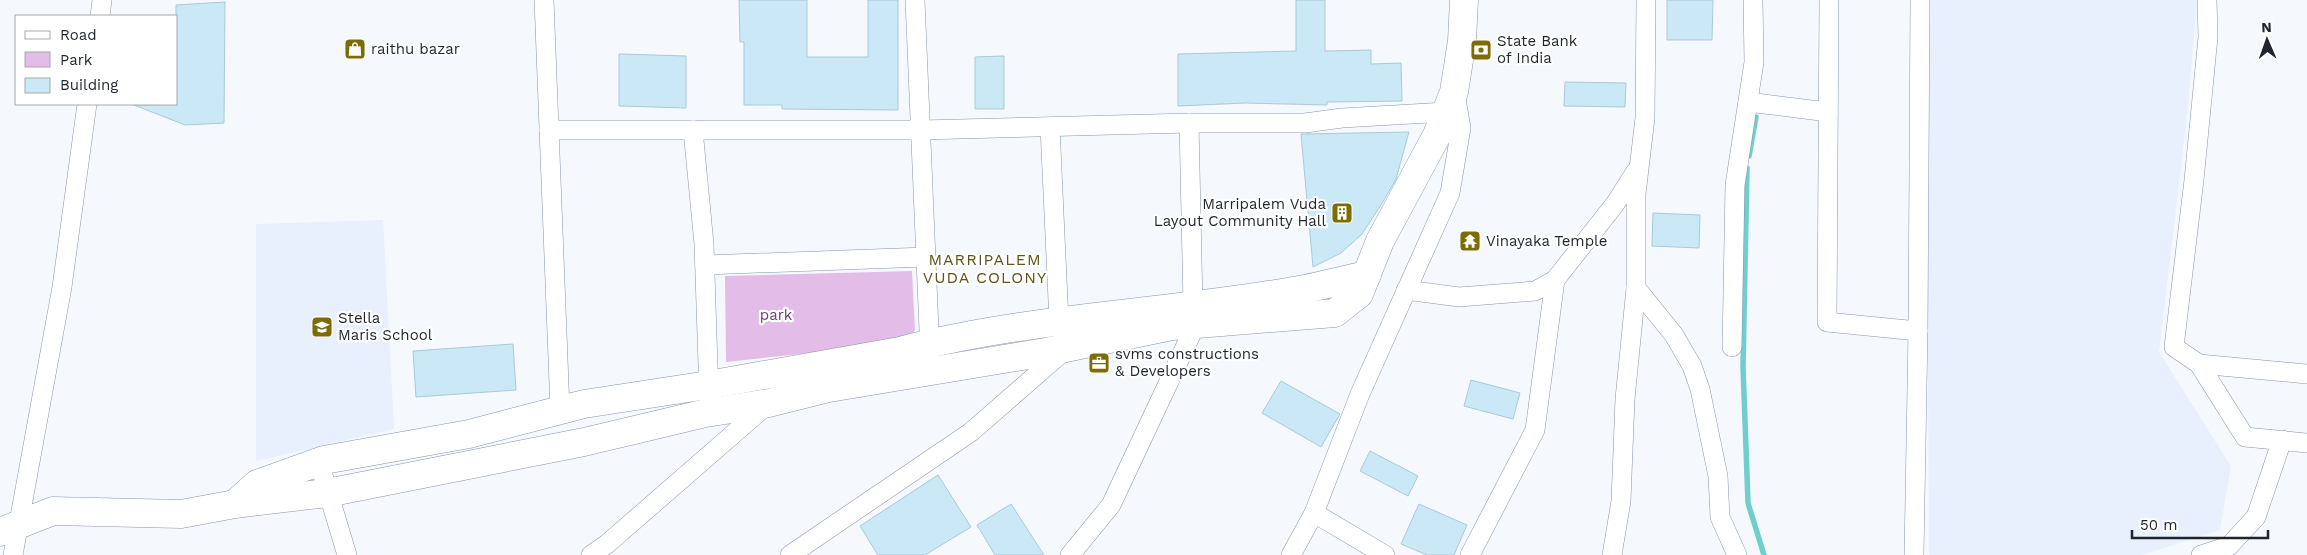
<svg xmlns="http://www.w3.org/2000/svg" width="2307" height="555" font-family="'Work Sans',sans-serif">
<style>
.built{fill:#e8f0fd}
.green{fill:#e3bde7}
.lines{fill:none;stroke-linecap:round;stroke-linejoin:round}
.stream{stroke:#70cece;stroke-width:5.5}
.building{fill:#cbe8f6;stroke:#aac9d7}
.street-casing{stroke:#8594ab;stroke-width:20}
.secondary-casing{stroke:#8594ab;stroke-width:29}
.street{stroke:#fff;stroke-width:19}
.secondary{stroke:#fff;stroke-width:28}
.labels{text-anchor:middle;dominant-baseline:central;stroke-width:4.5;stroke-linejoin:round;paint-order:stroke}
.poi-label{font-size:15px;fill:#1f252e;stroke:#fff;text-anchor:start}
.park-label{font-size:15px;fill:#713878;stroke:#fff}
.neighbourhood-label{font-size:16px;letter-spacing:1px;fill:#5e5417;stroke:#fff}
</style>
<rect width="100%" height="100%" fill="#f5f9fe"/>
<!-- built -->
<g class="built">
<polygon points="1926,0 2197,0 2187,117 2159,352 2231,466 2220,530 2142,555 1929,555"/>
<polygon points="383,220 394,429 256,461 256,224"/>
</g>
<!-- green -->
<polygon class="green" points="912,271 915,330 910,337 865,347 726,362 725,276"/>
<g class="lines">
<!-- stream -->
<g class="stream">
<polyline points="1749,156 1756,117"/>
<polyline points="1747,168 1743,367 1748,503 1764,555"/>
</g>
</g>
<!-- building -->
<g class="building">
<polygon points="739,0 807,0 807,57 868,57 868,0 898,0 898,110 782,109 782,105 744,105 744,42 740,42"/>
<polygon points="1296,0 1325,0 1325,51 1371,50 1371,64 1401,63 1402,101 1327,102 1327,105 1245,103 1178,106 1178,54 1296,51"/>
<polygon points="1667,0 1713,0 1712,40 1667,40"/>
<polygon points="225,2 224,123 185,125 134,105 176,104 176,5"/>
<polygon points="619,54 686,56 686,108 619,106"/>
<polygon points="1004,56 1004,109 975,109 975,57"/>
<polygon points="1565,82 1626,83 1625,107 1564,106"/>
<polygon points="1409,132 1396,179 1381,205 1362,234 1341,253 1313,267 1301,134"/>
<polygon points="1653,213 1700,215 1699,248 1652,246"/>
<polygon points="513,344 516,390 416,397 413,351"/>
<polygon points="1471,380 1520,393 1513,419 1464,406"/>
<polygon points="1281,381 1340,414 1321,447 1262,413"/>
<polygon points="1370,451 1418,476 1408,496 1360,471"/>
<polygon points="938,475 971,527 925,555 878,555 860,526"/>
<polygon points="1011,504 1044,555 995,555 977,525"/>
<polygon points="1419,504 1467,525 1454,555 1427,555 1401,544"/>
</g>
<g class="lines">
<!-- street casing -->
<g class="street-casing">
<g id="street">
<polyline points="544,0 560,410"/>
<polyline points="915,0 930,354"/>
<polyline points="1646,0 1645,118 1636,194 1636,288 1674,335 1692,366 1700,389 1718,476 1720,517 1737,555"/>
<polyline points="1829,0 1827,322 1918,331"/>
<polyline points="2207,0 2208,37 2194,180 2174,347 2199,364 2245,437 2307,443"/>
<polyline points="100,16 102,0"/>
<polyline points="1748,102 1828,112"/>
<polyline points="1189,123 1193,305"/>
<polyline points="1050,127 1059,322"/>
<polyline points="549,130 921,130 1189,123 1305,123 1342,118 1446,112"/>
<polyline points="693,130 704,244 709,396"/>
<polyline points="705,265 926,257"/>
<polyline points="1406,290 1459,297 1535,291 1555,280 1615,204 1636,171"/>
<polyline points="1732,347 1735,185 1754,62 1753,0"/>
<polyline points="2199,364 2307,374"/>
<polyline points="319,462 347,555"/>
<polyline points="1314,513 1385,555"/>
<polyline points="13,555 62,287 87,104"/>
<polyline points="591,555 607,544 769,403"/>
<polyline points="790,555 971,432 1065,350"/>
<polyline points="1070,555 1111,505 1196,324"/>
<polyline points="1291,555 1314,513 1360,394 1450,193 1461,128 1455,93"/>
<polyline points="1470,555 1535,430 1555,280"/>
<polyline points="1612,555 1621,501 1625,399 1636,288"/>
<polyline points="1914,555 1918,331 1920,0"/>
<polyline points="2201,555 2229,546 2256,517 2282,440"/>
</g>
</g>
<!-- secondary casing -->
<g class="secondary-casing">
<g id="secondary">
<path d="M236 503 257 484 324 460 469 434 584 404 708 385 900 351C1028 317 1163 314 1293 291 1318 287 1342 280 1367 275"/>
<polyline points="0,532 53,511 181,514 235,504 327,493 584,442 706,413 769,403 829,388 1046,352 1172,326 1335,313 1359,294 1380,241 1437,135 1454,92 1462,41 1464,0"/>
</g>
</g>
<!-- street -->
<use href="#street" class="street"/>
<!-- secondary -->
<use href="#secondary" class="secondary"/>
</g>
<!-- icons -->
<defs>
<g id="shop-square" transform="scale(1.125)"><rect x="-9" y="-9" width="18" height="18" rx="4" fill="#7b6c06" stroke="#fff"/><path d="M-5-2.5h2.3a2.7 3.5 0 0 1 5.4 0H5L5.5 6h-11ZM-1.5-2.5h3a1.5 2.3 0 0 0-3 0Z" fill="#fff"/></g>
<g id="bank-square" transform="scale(1.125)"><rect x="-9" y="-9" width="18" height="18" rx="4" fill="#7b6c06" stroke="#fff"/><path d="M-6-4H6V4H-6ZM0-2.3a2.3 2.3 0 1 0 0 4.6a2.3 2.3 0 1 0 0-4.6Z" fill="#fff"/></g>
<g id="building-square" transform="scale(1.125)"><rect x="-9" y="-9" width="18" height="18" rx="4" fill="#7b6c06" stroke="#fff"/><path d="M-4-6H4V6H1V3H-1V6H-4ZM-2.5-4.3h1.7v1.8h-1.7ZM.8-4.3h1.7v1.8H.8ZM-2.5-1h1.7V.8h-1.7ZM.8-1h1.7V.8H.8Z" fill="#fff"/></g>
<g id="temple-square" transform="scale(1.125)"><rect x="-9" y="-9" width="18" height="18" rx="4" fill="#7b6c06" stroke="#fff"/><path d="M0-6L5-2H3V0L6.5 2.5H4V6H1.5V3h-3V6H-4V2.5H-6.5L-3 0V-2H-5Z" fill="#fff"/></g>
<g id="school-square" transform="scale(1.125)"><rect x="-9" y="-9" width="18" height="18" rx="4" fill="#7b6c06" stroke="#fff"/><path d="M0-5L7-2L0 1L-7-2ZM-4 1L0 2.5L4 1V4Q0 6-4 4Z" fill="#fff"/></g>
<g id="office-square" transform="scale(1.125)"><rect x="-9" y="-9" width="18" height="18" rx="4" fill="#7b6c06" stroke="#fff"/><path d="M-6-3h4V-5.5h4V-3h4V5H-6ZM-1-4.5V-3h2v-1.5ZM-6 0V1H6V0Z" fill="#fff"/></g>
</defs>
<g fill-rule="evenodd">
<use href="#shop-square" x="355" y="49"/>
<use href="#bank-square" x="1481" y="50"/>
<use href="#building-square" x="1342" y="213"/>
<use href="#temple-square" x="1470" y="241"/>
<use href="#school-square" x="322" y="327"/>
<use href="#office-square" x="1099" y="363"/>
</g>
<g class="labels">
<!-- poi labels -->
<g class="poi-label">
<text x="1497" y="41">State Bank<tspan x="1497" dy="17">of India</tspan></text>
<text x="371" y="49">raithu bazar</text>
<text x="1326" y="204" text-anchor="end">Marripalem Vuda<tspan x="1326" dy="17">Layout Community Hall</tspan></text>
<text x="1486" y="241">Vinayaka Temple</text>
<text x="338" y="318">Stella<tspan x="338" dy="17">Maris School</tspan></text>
<text x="1115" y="354">svms constructions<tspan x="1115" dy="17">&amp; Developers</tspan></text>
</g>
<!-- park labels -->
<g class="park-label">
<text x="776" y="315">park</text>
</g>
<!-- neighbourhood labels -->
<g class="neighbourhood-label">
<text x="985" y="259">MARRIPALEM<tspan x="985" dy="18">VUDA COLONY</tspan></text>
</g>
</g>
<!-- legend -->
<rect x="15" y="15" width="162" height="90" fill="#ffffff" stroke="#a5a8ab"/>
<rect x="25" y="31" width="25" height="8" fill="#ffffff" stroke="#a5a8ab"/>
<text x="60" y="40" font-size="15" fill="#1f252e">Road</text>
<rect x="25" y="52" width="25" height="15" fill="#e3bde7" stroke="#a5a8ab"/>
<text x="60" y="65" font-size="15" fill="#1f252e">Park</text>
<rect x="25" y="78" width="25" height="15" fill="#cbe8f6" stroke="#a5a8ab"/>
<text x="60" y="90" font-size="15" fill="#1f252e">Building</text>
<!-- north arrow -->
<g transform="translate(2267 40) rotate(358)" stroke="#ffffff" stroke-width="4" paint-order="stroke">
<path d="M0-4L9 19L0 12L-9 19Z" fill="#1f252e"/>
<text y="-8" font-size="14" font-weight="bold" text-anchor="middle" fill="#1f252e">N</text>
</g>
<!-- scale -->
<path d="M2132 530v8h136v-8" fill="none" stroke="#1f252e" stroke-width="2.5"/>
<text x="2140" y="530" font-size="15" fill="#1f252e" stroke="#ffffff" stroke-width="4" paint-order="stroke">50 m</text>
</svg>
